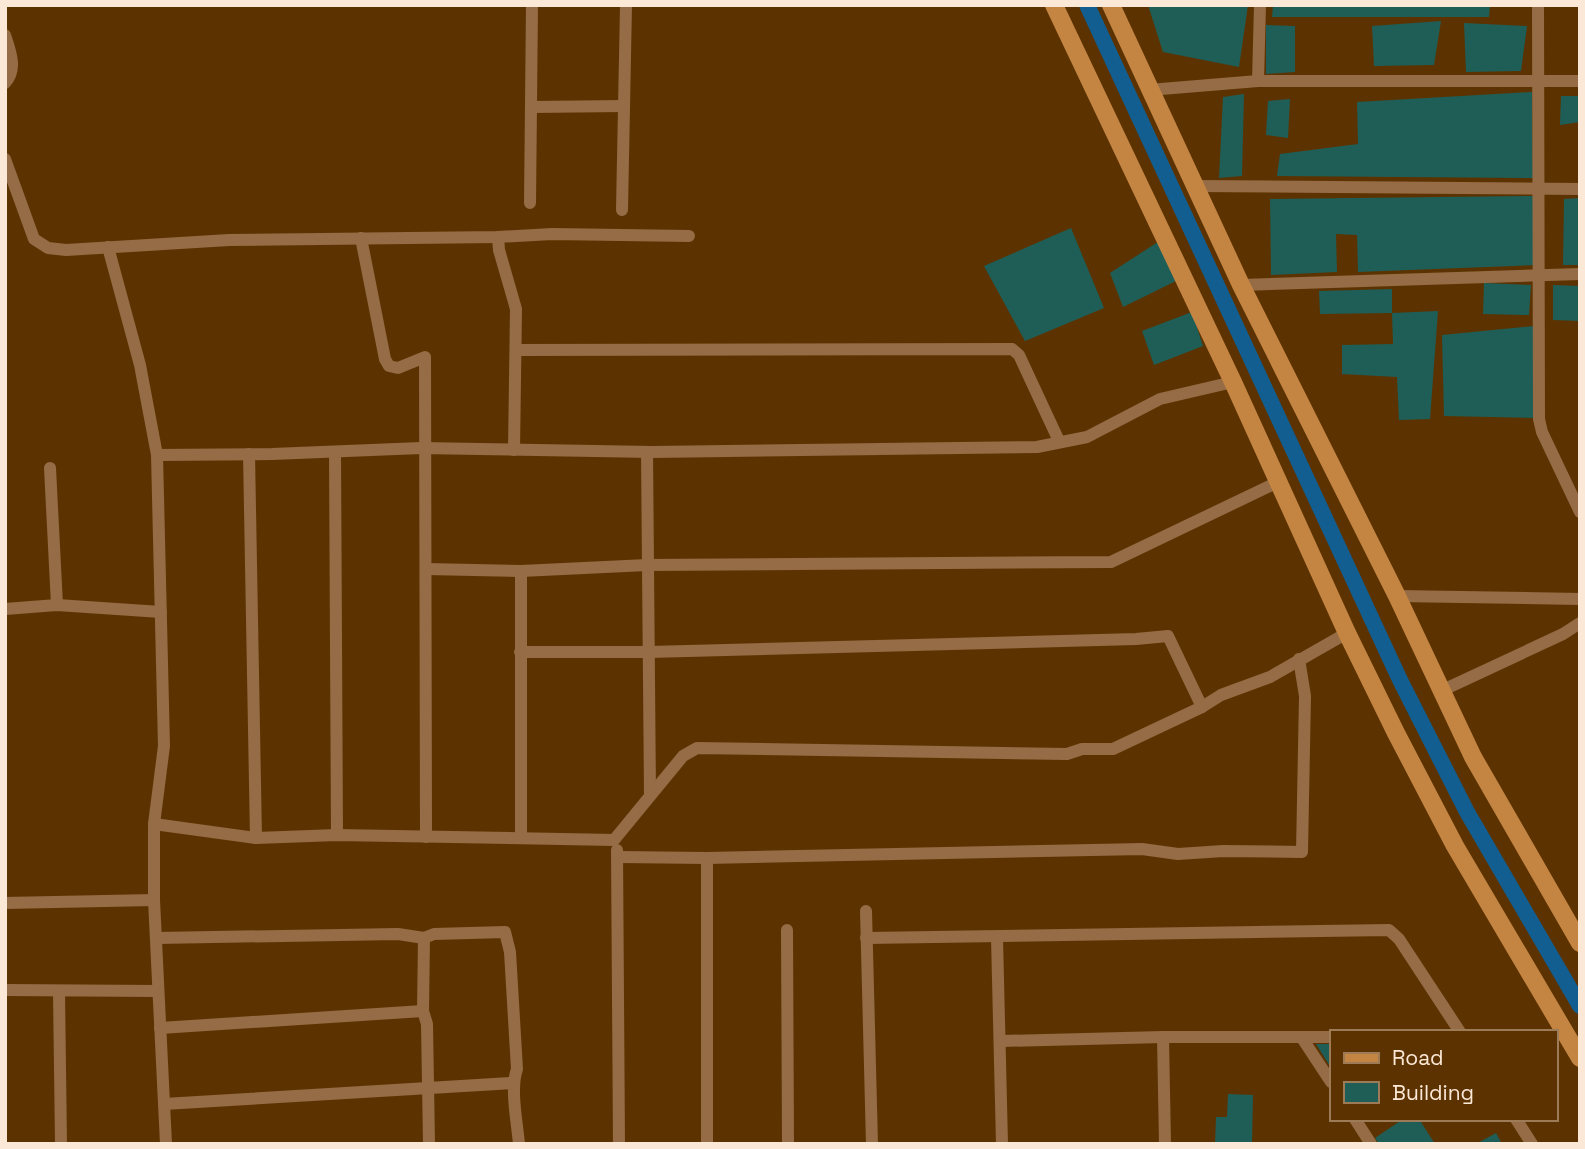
<svg xmlns="http://www.w3.org/2000/svg" width="1585" height="1149" font-family="'Space Grotesk',sans-serif">
<style>
.lines{fill:none;stroke-linecap:round;stroke-linejoin:round}
.canal{stroke:#125e91;stroke-width:16}
.building{fill:#1f5e56}
.street{stroke:#956c45;stroke-width:12}
.secondary{stroke:#c48442;stroke-width:18}
</style>
<rect width="100%" height="100%" fill="#5c3300"/>
<g class="lines">
<!-- canal -->
<polyline class="canal" points="1087,5 1400,680 1467,812 1580,1006"/>
</g>
<!-- building -->
<g class="building">
<polygon points="1148,5 1248,5 1239,67 1163,52"/>
<polygon points="1273,5 1490,5 1489,17 1272,17"/>
<polygon points="1441,21 1434,65 1374,66 1372,26"/>
<polygon points="1464,23 1527,26 1521,71 1466,72"/>
<polygon points="1266,25 1295,26 1295,72 1266,74"/>
<polygon points="1532,92 1533,178 1277,176 1280,154 1358,144 1357,102"/>
<polygon points="1244,94 1242,176 1219,178 1223,97"/>
<polygon points="1561,96 1580,96 1580,122 1560,125"/>
<polygon points="1290,99 1288,138 1266,135 1268,101"/>
<polygon points="1535,196 1536,265 1358,272 1357,235 1336,234 1337,272 1271,275 1270,199"/>
<polygon points="1580,198 1580,265 1563,265 1564,199"/>
<polygon points="1071,228 1104,308 1025,341 984,266"/>
<polygon points="1161,240 1180,279 1123,307 1110,273"/>
<polygon points="1484,283 1531,285 1529,315 1483,314"/>
<polygon points="1553,285 1580,286 1580,321 1553,320"/>
<polygon points="1392,289 1392,313 1438,311 1430,419 1399,420 1397,377 1342,374 1342,345 1393,344 1392,313 1320,314 1319,291"/>
<polygon points="1192,312 1203,346 1154,365 1142,331"/>
<polygon points="1535,326 1535,418 1444,416 1442,335"/>
<polygon points="1316,1044 1331,1044 1331,1068"/>
<polygon points="1228,1094 1253,1095 1252,1144 1215,1144 1216,1117 1227,1117"/>
<polygon points="1403,1119 1419,1119 1435,1144 1379,1144 1375,1138"/>
<polygon points="1496,1133 1502,1144 1476,1144"/>
</g>
<g class="lines">
<!-- street -->
<g class="street">
<polyline points="1538,5 1539,419 1542,432 1580,512"/>
<path d="M5 35C10 51 18 69 5 83"/>
<polyline points="1258,81 1260,5"/>
<polyline points="1149,90 1258,81 1580,81"/>
<polyline points="531,107 624,106"/>
<polyline points="5,159 34,239 48,248 66,250 229,240 498,237 552,234 689,236"/>
<polyline points="1194,186 1580,189"/>
<polyline points="530,203 532,5"/>
<polyline points="622,210 626,5"/>
<polyline points="498,237 499,250 516,309 514,450"/>
<polyline points="361,238 385,359 389,366 398,368 425,357 426,837"/>
<polyline points="108,247 140,365 157,455 164,746 154,824 154,900 166,1144"/>
<polyline points="1241,285 1580,274"/>
<polyline points="516,350 1012,349 1019,355 1059,441"/>
<polyline points="335,452 337,835"/>
<polyline points="647,452 650,795"/>
<polyline points="249,454 256,838"/>
<polyline points="157,455 272,454 421,448 652,452 1037,447 1087,437 1160,399 1233,382"/>
<polyline points="50,468 57,605"/>
<polyline points="426,569 521,571 647,565 1111,562 1278,482"/>
<polyline points="521,571 521,838"/>
<polyline points="1397,596 1580,599"/>
<polyline points="5,609 57,605 161,612"/>
<polyline points="520,652 649,652 1136,639 1168,636 1202,707"/>
<polyline points="1443,690 1563,634 1580,623"/>
<polyline points="154,824 256,838 337,835 614,840 683,756 697,748 1067,754 1082,749 1113,749 1202,707 1221,695 1270,677 1347,633"/>
<polyline points="617,850 619,1144"/>
<polyline points="619,857 707,858 1142,849 1178,854 1223,851 1302,852 1305,696 1299,659"/>
<polyline points="5,903 154,900"/>
<polyline points="866,911 872,1144"/>
<polyline points="787,930 788,1144"/>
<path d="M156 938 398 934 424 938 434 934 505 932 510 952 517 1069C510 1089 517 1121 519 1144"/>
<polyline points="424,938 423,1011 427,1024 429,1144"/>
<polyline points="866,938 1389,930 1399,939 1460,1032"/>
<polyline points="997,938 1002,1144"/>
<polyline points="5,990 158,991"/>
<polyline points="59,992 61,1144"/>
<polyline points="160,1028 423,1011"/>
<polyline points="1163,1037 1165,1144"/>
<polyline points="1302,1038 1331,1082"/>
<polyline points="1001,1041 1163,1037 1331,1037"/>
<polyline points="164,1104 512,1083"/>
<polyline points="1355,1119 1371,1144"/>
<polyline points="1516,1119 1532,1144"/>
<polyline points="707,1144 707,858"/>
</g>
<!-- secondary -->
<g class="secondary">
<polyline points="1054,5 1233,382 1347,633 1396,733 1455,846 1580,1058"/>
<polyline points="1111,5 1241,285 1397,596 1473,757 1580,943"/>
</g>
</g>
<!-- border -->
<rect width="1585" height="1149" fill="none" stroke="#fbe8d7" stroke-width="14"/>
<!-- legend -->
<rect x="1330" y="1030" width="228" height="91" fill="#5c3300" stroke="#9c7b56" stroke-width="2"/>
<rect x="1344" y="1053" width="35" height="10" fill="#c48442" stroke="#9c7b56" stroke-width="2"/>
<text x="1392" y="1065" font-size="21" fill="#fbe8d7">Road</text>
<rect x="1344" y="1082" width="35" height="21" fill="#1f5e56" stroke="#9c7b56" stroke-width="2"/>
<text x="1392" y="1100" font-size="21" fill="#fbe8d7">Building</text>
</svg>
